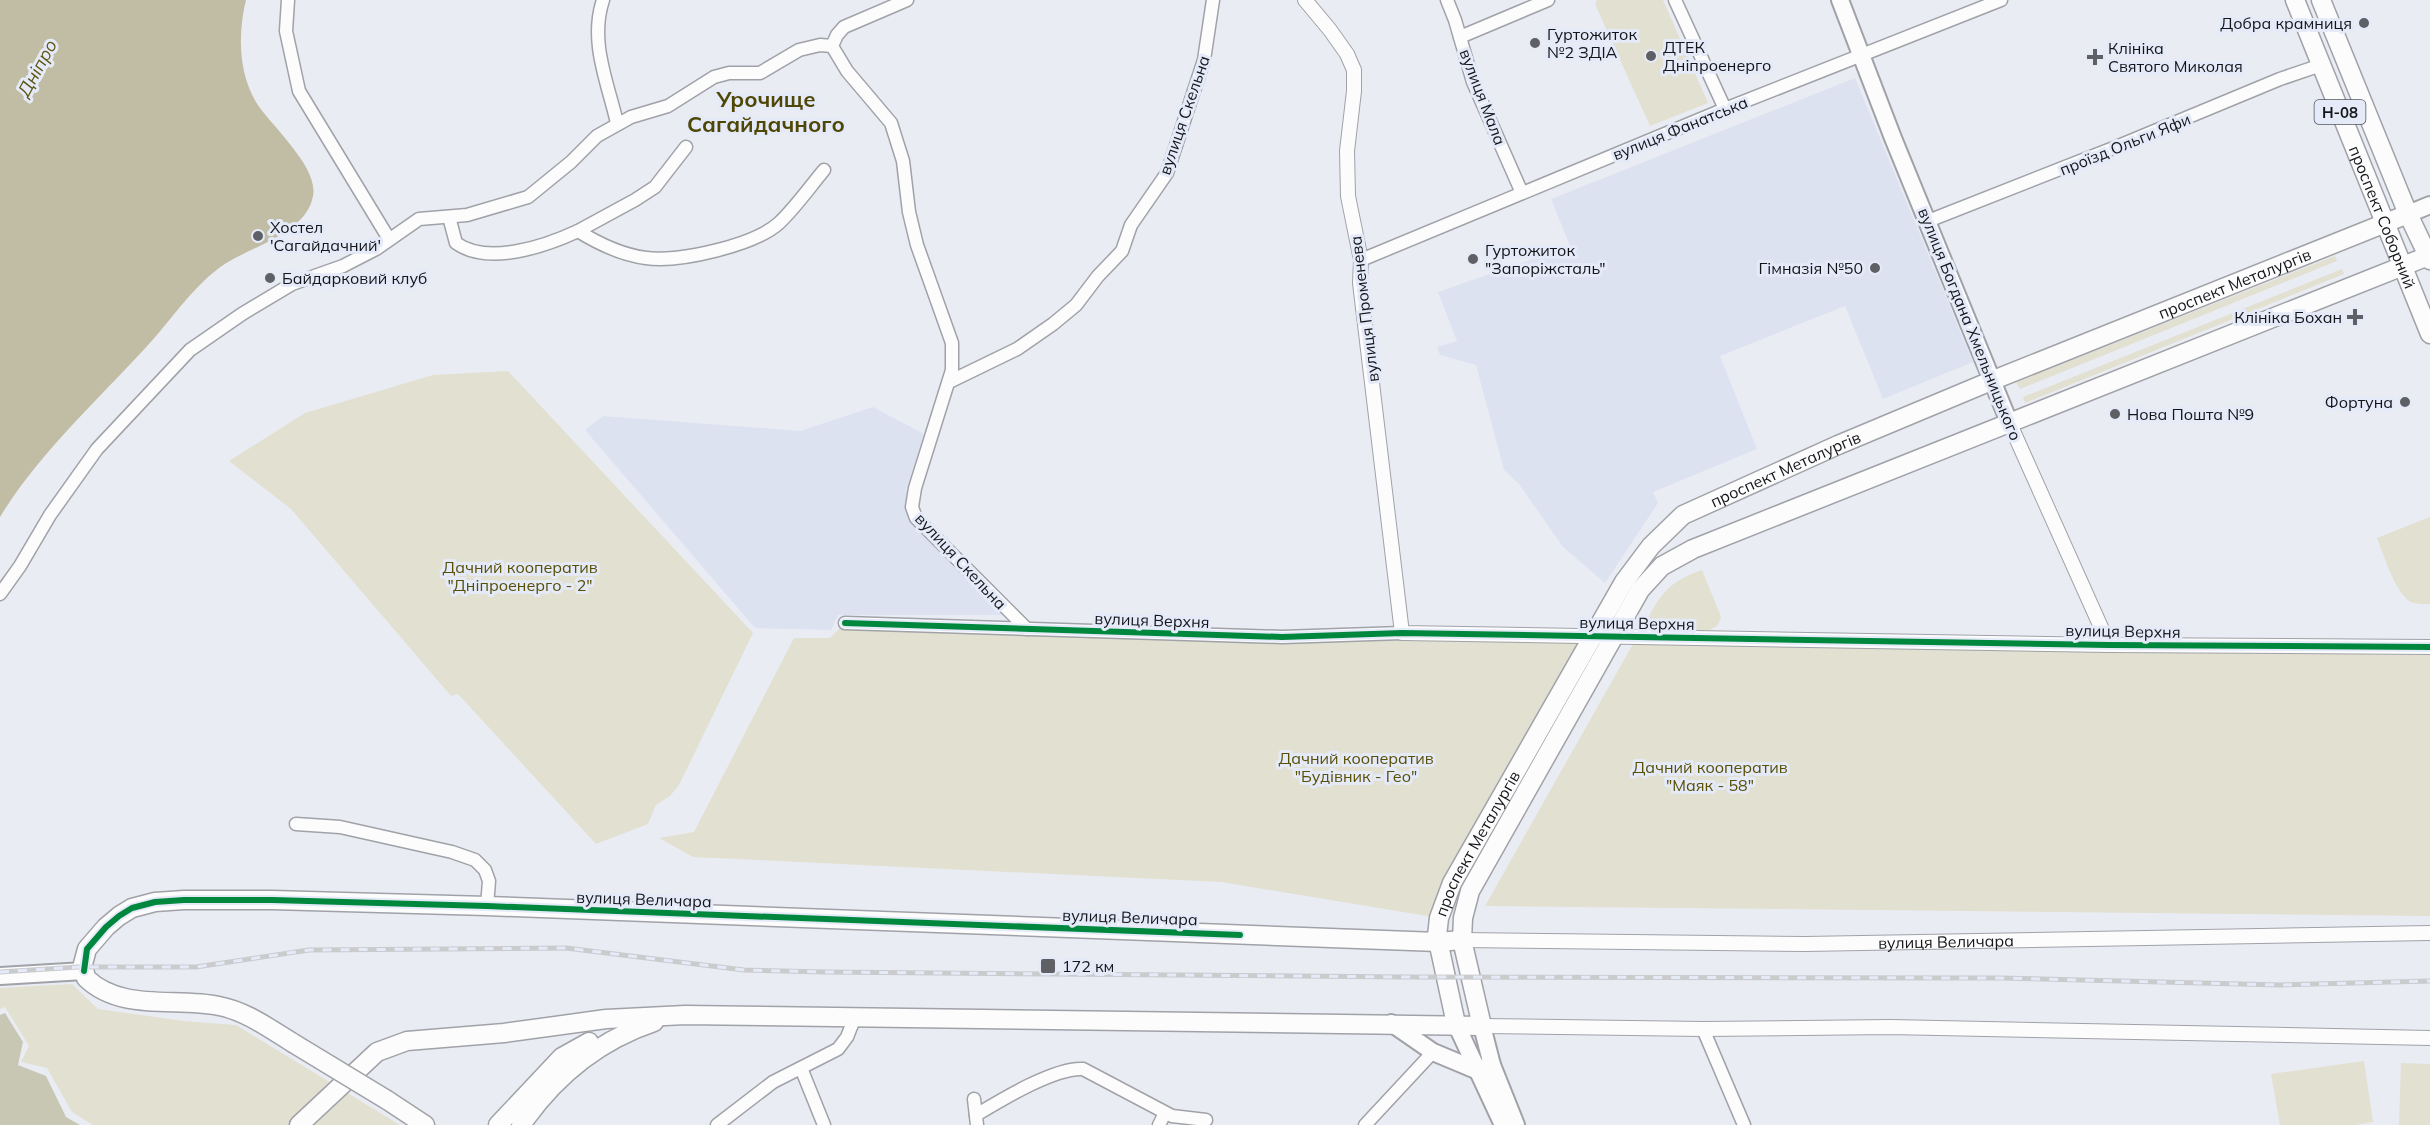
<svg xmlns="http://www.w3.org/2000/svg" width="2430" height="1125" font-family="Mulish,sans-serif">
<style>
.built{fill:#dde2f1}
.green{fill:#e2e0d0}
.forest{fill:#c8c7b4}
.water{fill:#c1bda4}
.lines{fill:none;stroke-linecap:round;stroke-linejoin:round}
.minor-casing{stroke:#a0a2a8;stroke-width:15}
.tertiary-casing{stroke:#a0a2a8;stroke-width:16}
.secondary-casing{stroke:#a0a2a8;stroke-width:20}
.primary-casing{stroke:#a0a2a8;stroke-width:21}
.minor{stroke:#fcfcfd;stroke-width:12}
.tertiary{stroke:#fcfcfd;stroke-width:14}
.secondary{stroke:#fcfcfd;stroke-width:16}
.primary{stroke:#fcfcfd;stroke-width:18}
.rail-casing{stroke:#cacbcd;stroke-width:5}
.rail{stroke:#e5eaf9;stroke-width:3;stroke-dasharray:9;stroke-linecap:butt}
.primary-bridge-casing{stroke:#a0a2a8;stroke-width:21;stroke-linecap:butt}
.primary-bridge{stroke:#fcfcfd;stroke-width:18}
.cycleway-casing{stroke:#e5eaf9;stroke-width:10}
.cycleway{stroke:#00873e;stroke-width:6}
.poi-dot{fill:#5e6066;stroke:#e5eaf9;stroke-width:2}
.labels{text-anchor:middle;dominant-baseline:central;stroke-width:6;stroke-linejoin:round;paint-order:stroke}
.shield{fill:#e5eaf9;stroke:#52555c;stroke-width:1.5}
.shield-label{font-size:15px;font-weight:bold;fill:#131519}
.poi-label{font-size:16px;fill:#131519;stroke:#e5eaf9;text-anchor:start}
.street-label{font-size:16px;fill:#131519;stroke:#e5eaf9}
.park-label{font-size:16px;fill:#584f05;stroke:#e5eaf9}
.water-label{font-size:18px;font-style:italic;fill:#5e5510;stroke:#e5eaf9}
.district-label{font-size:22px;font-weight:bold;fill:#4f4705;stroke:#e5eaf9}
</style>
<rect width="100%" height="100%" fill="#eaecf4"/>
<!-- built -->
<g class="built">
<polygon points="1855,78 1973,362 1883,399 1845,306 1720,356 1757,449 1653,492 1658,503 1605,583 1563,547 1519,484 1504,470 1476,365 1440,355 1437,347 1457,341 1438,292 1570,246 1551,199"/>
<polygon points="873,407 924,434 906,489 909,515 1006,615 838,615 831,630 755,628 585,430 603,416 800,431"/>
</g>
<!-- green -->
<g class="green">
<polygon points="1597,0 1663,0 1708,103 1650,126 1595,4"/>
<polygon points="2335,256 2337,261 2020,389 2016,382"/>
<polygon points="2342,269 2344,274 2025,403 2023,397"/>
<polygon points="508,371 753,633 679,785 670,796 656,805 648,824 596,844 458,694 451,696 291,509 229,461 305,413 433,375"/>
<path d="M2430 517V604C2424 604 2416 604 2411 602 2396 595 2383 553 2377 538Z"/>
<path d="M1702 570 1721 617 1718 625 1710 630H1642C1658 598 1666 582 1702 570Z"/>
<polygon points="845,623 1594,636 1439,918 1221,882 693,857 659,838 694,832 794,638 830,638"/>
<polygon points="1633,644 2430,655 2430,916 1485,906"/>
<polygon points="72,984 98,1009 184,1021 236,1025 400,1125 93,1125 72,1112 47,1068 21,1062 29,1046 5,1007 0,1009 0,988"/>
<polygon points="2364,1061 2373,1122 2355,1125 2280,1125 2271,1074"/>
<polygon points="2401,1063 2430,1064 2430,1125 2399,1125"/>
</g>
<!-- forest -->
<polygon class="forest" points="5,1013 23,1042 18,1065 46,1076 66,1117 80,1125 0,1125 0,1015"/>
<!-- water -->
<path class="water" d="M0 0H246C238 32 238 72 256 102 271 126 319 167 313 196 306 235 247 247 219 268 191 289 171 320 148 345 98 400 39 453 0 517Z"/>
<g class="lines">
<!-- minor casing -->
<g class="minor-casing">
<g id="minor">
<polyline points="288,0 286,31 299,91 389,239"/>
<path d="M603 0C589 42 608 83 617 123"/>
<polyline points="907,0 844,27 837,35 832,46 847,71 891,123 903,161 909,212 917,245 952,343 952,370 915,488 912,507 916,518 1027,629"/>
<polyline points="1447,0 1455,20 1473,82 1522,193"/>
<polyline points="1675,0 1725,109"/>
<polyline points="1460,37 1548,0"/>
<path d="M686 147 655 187 635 200 578 231C599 244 622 255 646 258 678 263 755 245 779 223 795 208 809 188 824 170"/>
<path d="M449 217 456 243C488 266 546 246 578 231"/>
<polyline points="1928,221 2116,147 2280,79 2321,65"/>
<polyline points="1361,260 1725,109 2001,0"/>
<polyline points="949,382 1017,349 1053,324 1076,305 1098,276 1122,251 1131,225 1167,173 1204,60 1213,0"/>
<polyline points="0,594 20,566 50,515 97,449 190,350 242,314 292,284 343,266 376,249 419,219 467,215 528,197 571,162 597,136 631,117 668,106 714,77 729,73 760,73 799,50 820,45 832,46"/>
<polyline points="845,623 1282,637 1402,633"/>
<polyline points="296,824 340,827 452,852 475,860 485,870 489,881 487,906"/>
<polyline points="1703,1029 1744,1125"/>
<polyline points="801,1068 824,1125"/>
<polyline points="974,1099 977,1125"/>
<path d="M976 1115C1001 1100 1055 1067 1083 1069L1172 1116 1206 1120"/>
<polyline points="717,1125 773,1082 838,1049 847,1037 855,1017"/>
<polyline points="1159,1125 1165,1113"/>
<polyline points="1365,1125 1433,1052"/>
</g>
</g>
<!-- tertiary casing -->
<g class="tertiary-casing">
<g id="tertiary">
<polyline points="1305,0 1330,30 1347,54 1354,70 1354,91 1347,151 1348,196 1361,260 1360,283 1402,633 2109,645 2430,647"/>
<polyline points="2009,422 2109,645"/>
<path id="s1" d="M1462 940 1805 944 2430 933"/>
<polyline points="1482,1026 1703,1029 1890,1027 2430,1038"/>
</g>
</g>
<!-- secondary casing -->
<g class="secondary-casing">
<g id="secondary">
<polyline points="1840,0 1893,138 2009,422"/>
<polyline points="2408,214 2430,205"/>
<polyline points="0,976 84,971"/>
<polyline points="1391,1023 1433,1052 1476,1070 1492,1065"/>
<polyline points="1456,1024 1503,1125"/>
<polyline points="1482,1026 1492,1065 1516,1125"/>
</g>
</g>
<!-- primary casing -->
<g class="primary-casing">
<g id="primary">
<path id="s2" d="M2295 0 2430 334"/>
<polyline points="2321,0 2408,214 2430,260"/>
<path id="s3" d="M1456 1024 1437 936 1439 918 1452 883 1624 582 1651 546 1683 515 1838 445 1991 381 2408 214"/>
<path d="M293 1043C270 1029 246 1011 219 1006 176 997 121 1012 86 978L83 964 87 949 106 927 119 916 132 908 155 902 184 900H272L487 906 1438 942 1462 940"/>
<polyline points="387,1100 425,1125"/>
<polyline points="299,1125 377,1052 407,1041 504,1033 606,1019 685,1015 1482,1026 1462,940 1463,918 1470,891 1640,590 1662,566 1693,549 2428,256"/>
<polyline points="498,1125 562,1057 589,1042"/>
<path d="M521 1125C555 1076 597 1041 654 1022"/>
</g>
</g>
<!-- minor -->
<use href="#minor" class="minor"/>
<!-- tertiary -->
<use href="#tertiary" class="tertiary"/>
<!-- secondary -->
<use href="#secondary" class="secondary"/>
<!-- primary -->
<use href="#primary" class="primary"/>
<!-- rail casing -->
<g class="rail-casing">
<polyline id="rail" points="0,972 78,967 196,967 309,950 566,948 744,970 825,972 1405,977 1999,978 2280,985 2430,981"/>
</g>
<!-- rail -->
<use href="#rail" class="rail"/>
<!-- primary-bridge casing -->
<g class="primary-bridge-casing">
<polyline id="primary-bridge" points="293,1043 387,1100"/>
</g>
<!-- primary-bridge -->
<use href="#primary-bridge" class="primary-bridge"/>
<!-- cycleway casing -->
<g class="cycleway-casing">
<g id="cycleway">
<polyline points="845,623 1282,637 1402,633 2109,645 2430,647"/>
<polyline points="84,971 87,949 106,927 119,916 132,908 155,902 184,900 272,900 487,906 1240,935"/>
</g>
</g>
<!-- cycleway -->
<use href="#cycleway" class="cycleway"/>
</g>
<!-- markers -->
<g class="poi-dot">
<circle cx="2364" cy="23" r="6"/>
<circle cx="1535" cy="43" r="6"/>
<circle cx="1651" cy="56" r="6"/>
<path d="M2092 48h6v6h6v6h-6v6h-6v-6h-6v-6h6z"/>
<circle cx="258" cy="236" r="6"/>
<circle cx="1473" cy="259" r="6"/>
<circle cx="1875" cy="268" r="6"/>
<circle cx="270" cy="278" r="6"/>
<path d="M2352 308h6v6h6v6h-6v6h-6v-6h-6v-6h6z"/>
<circle cx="2405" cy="402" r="6"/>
<circle cx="2115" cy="414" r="6"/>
<rect x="1040" y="958" width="16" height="16" rx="3"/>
</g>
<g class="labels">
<!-- shield labels -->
<rect class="shield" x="2314.5" y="100" width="51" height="24" rx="4.5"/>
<g class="shield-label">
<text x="2340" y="112">Н-08</text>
</g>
<!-- poi labels -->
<g class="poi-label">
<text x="2352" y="23" text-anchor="end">Добра крамниця</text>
<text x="1547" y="34">Гуртожиток<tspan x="1547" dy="18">№2 ЗДІА</tspan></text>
<text x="1663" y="47">ДТЕК<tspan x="1663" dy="18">Дніпроенерго</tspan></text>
<text x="2108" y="48">Клініка<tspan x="2108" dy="18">Святого Миколая</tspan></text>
<text x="270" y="227">Хостел<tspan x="270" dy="18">'Сагайдачний'</tspan></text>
<text x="1485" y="250">Гуртожиток<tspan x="1485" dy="18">"Запоріжсталь"</tspan></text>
<text x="1863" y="268" text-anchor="end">Гімназія №50</text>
<text x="282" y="278">Байдарковий клуб</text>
<text x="2342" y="317" text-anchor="end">Клініка Бохан</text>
<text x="2393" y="402" text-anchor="end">Фортуна</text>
<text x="2127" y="414">Нова Пошта №9</text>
<text x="1062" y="966">172 км</text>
</g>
<!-- street labels -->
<g class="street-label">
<text transform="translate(1483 97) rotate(69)">вулиця Мала</text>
<text transform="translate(1184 115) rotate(-71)">вулиця Скельна</text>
<text transform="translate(1680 128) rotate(-22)">вулиця Фанатська</text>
<text transform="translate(2125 144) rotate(-22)">проїзд Ольги Яфи</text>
<text stroke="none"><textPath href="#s2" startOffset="234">проспект Соборний</textPath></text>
<text stroke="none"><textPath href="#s3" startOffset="1180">проспект Металургів</textPath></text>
<text transform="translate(1364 309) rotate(-97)">вулиця Променева</text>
<text transform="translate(1970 324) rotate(68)">вулиця Богдана Хмельницького</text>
<text stroke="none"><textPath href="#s3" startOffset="694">проспект Металургів</textPath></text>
<text transform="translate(961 561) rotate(47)">вулиця Скельна</text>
<text transform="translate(1152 620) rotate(2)">вулиця Верхня</text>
<text transform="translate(1637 623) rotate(1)">вулиця Верхня</text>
<text transform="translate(2123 631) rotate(1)">вулиця Верхня</text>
<text stroke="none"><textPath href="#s3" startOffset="192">проспект Металургів</textPath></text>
<text transform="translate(644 899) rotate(2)">вулиця Величара</text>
<text transform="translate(1130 917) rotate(2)">вулиця Величара</text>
<text stroke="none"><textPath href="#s1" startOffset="484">вулиця Величара</textPath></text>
</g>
<!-- park labels -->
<g class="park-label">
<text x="520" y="567">Дачний кооператив<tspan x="520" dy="18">"Дніпроенерго - 2"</tspan></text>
<text x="1356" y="758">Дачний кооператив<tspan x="1356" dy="18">"Будівник - Гео"</tspan></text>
<text x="1710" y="767">Дачний кооператив<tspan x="1710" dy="18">"Маяк - 58"</tspan></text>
</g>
<!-- water labels -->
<g class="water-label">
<text transform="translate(37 68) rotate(-61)">Дніпро</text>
</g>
<!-- district labels -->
<g class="district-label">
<text x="766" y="99">Урочище<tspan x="766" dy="25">Сагайдачного</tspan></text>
</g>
</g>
</svg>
